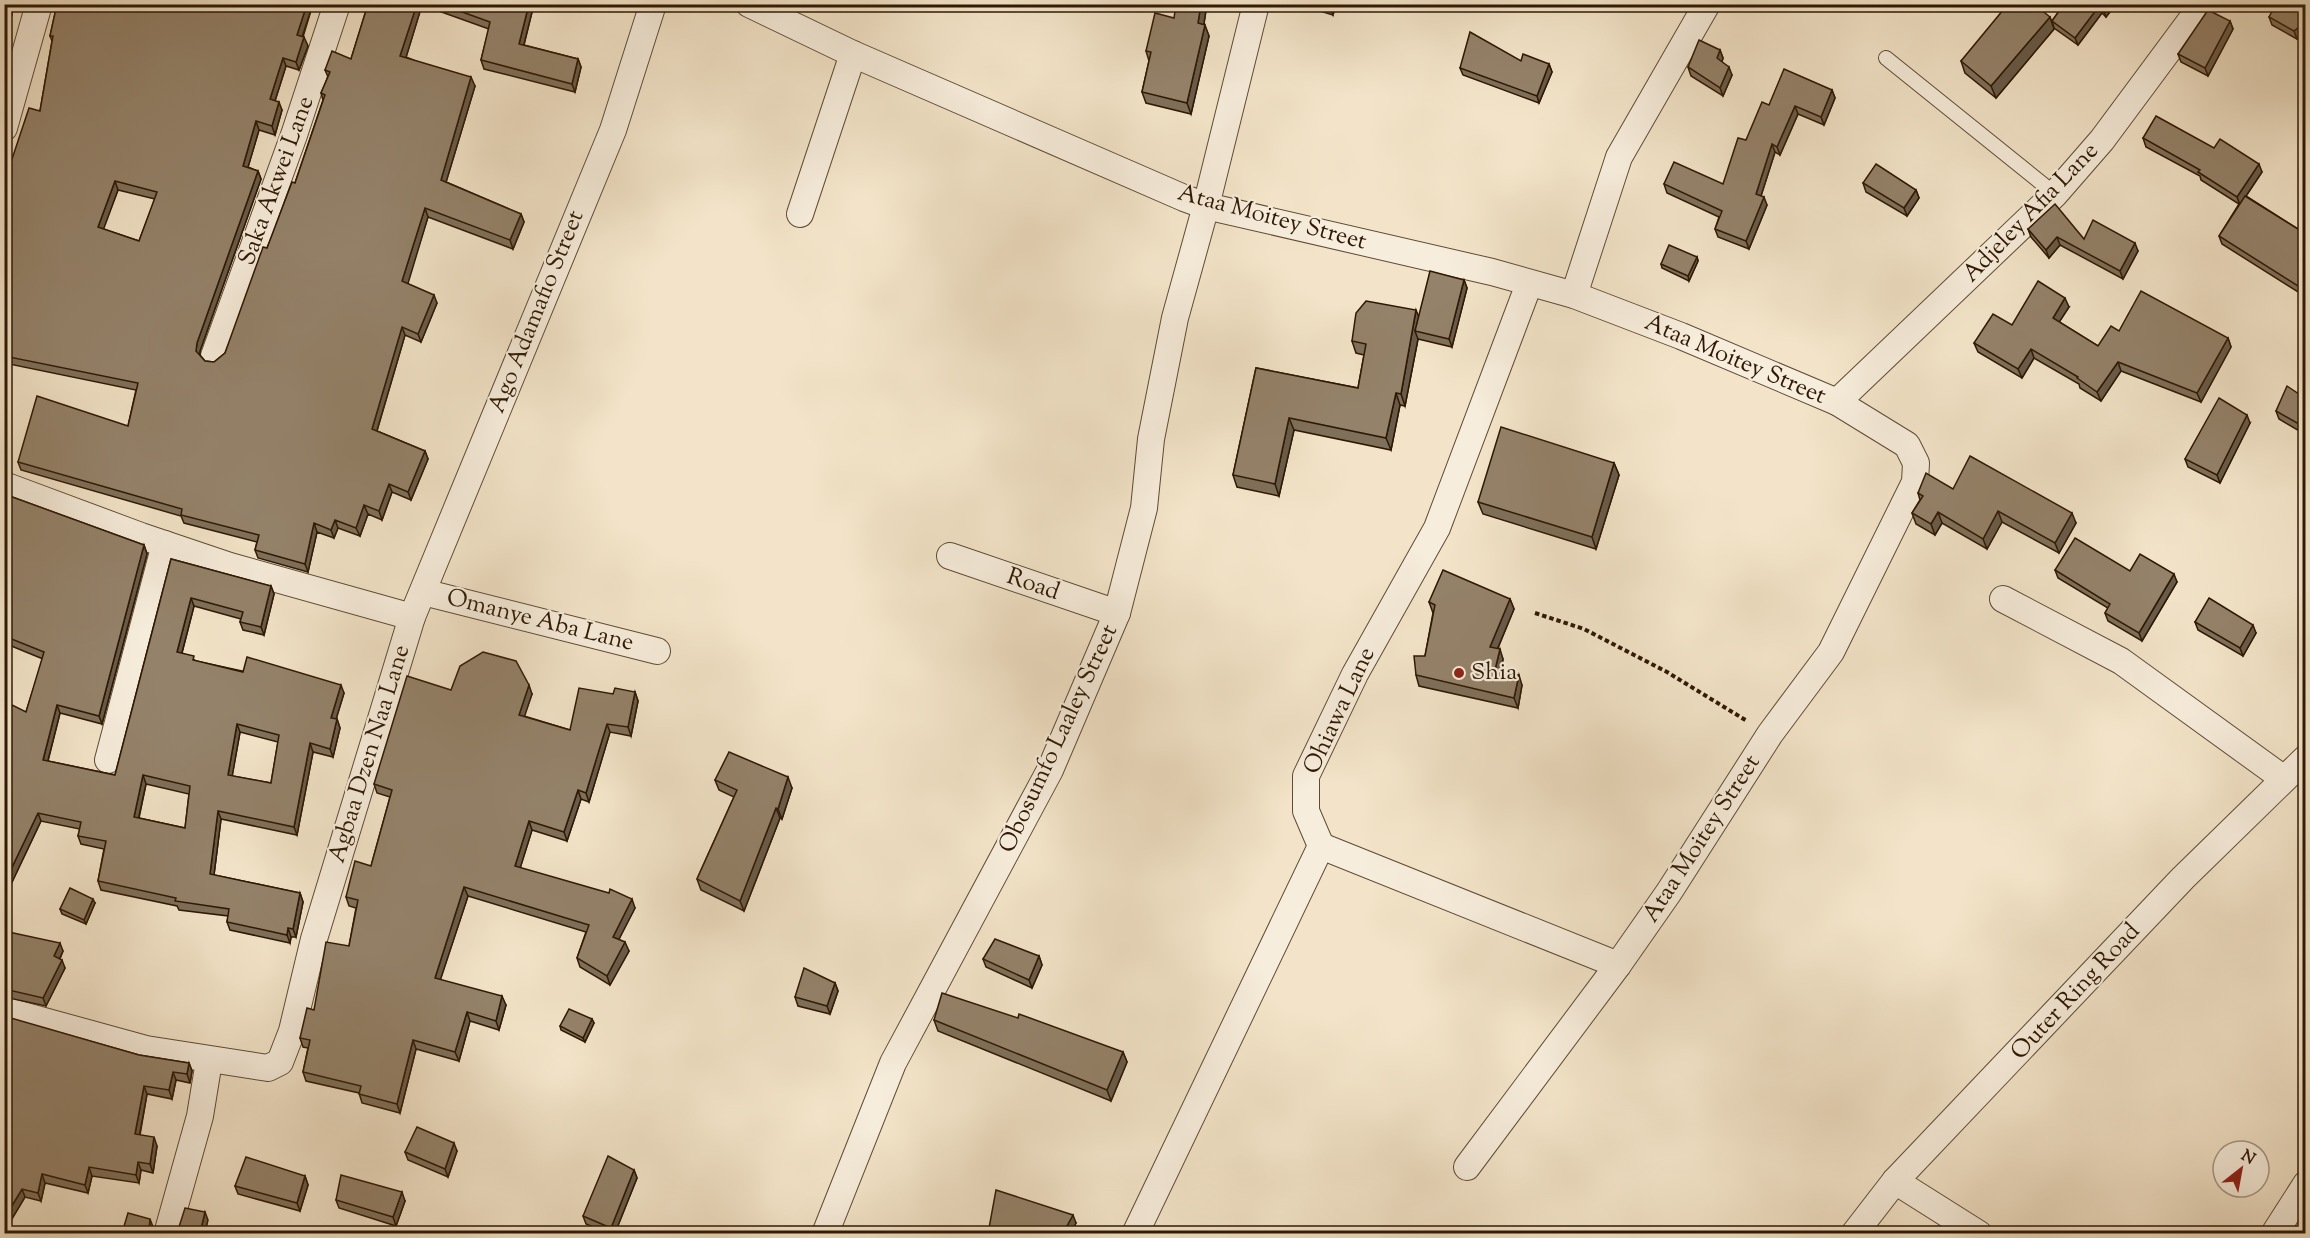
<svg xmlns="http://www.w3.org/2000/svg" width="2310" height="1238" font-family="'Sorts Mill Goudy',serif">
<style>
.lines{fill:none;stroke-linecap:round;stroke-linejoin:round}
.service-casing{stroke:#5f4b35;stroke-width:16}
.minor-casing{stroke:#5f4b35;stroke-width:28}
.path{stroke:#2e1804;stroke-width:4;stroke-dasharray:4.5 3;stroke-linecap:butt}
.service{stroke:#f7eddc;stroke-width:14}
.minor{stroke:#f7eddc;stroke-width:26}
.wall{fill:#7f705b;stroke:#2e1804;stroke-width:1.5;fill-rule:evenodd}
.shaded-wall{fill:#685b4a;stroke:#2e1804;stroke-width:1.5}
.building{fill:#94826a;stroke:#2e1804;stroke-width:1.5;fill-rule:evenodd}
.poi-dot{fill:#8f2418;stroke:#f7eddc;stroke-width:2}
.labels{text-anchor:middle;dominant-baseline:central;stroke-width:4.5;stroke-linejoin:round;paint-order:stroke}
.street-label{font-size:24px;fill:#2e1804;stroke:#f7eddc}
.poi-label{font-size:24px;fill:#2e1804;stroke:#f7eddc;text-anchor:start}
</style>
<rect width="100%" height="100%" fill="#f3e4c9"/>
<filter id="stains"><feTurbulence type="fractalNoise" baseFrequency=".00333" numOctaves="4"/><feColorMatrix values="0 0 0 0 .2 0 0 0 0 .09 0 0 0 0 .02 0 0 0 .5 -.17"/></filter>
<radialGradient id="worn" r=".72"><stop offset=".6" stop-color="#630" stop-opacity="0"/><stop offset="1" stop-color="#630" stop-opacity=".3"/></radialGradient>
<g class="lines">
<!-- service casing -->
<g class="service-casing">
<polyline id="service" points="1886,58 2055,194"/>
</g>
<!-- minor casing -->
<g class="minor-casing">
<g id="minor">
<polyline points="749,4 853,54 1184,198 1206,206 1492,272 1574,295 1681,336 1837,402 1907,445 1916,463 1915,482 1831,652 1770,734 1669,892 1618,965 1467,1167"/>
<polyline points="4,128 39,4"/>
<polyline points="800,214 853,54"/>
<polyline points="1574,295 1619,157 1707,4"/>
<polyline points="214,356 294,135 337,4"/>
<polyline points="1837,402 2055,194 2102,140 2203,4"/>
<polyline points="4,485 141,536 230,566 412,617"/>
<polyline points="950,556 1117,613"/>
<polyline points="423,592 657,651"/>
<polyline points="2003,599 2121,661 2284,779"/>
<polyline points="108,760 165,544"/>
<polyline points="1321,846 1618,965"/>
<polyline points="4,1010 146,1049 268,1068 280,1062 292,1031 314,939 412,617 613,130 653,4"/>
<polyline points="1895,1181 1979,1234"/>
<polyline points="167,1234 200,1116 209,1061"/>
<polyline points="825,1234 893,1063 1050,770 1117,613 1144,508 1151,439 1175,318 1206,206 1256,4"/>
<polyline points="1135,1234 1321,846 1306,811 1306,776 1355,674 1437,528 1529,284"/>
<polyline points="1854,1234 1895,1181 2183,878 2306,758"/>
<polyline points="2274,1234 2306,1184"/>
</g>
</g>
<!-- path -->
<polyline class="path" points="1535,613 1584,629 1667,672 1747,721"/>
<!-- service -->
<use href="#service" class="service"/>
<!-- minor -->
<use href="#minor" class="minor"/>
</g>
<!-- wall -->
<g class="wall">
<polygon points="4,4 14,4 11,18 4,17"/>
<path d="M57 4H313L303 37 308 46 299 70 286 66 275 101 282 110 275 135 259 130 248 167 258 171 261 179 200 351V355L205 361 214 362 225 353 267 248 295 183 323 100 321 93 328 77 325 70 351 59 368 4H534L524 45 578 59 581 67 575 92 484 69 481 60 489 29 422 5 406 57 475 86 446 182 521 214 524 222 513 249 428 217 407 283 437 303 421 342 405 335 377 431 425 451 428 459 411 500 392 492 382 520 368 514 360 536 338 528 334 538 317 532 308 572 258 558 255 550 257 542 184 523 181 516 21 470 18 462 128 426 136 390 4 363V183L40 111 52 41 50 36ZM118 190 155 199 139 241 103 229Z"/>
<polygon points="605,4 622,4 621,9"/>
<polygon points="1207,4 1204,24 1209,36 1191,114 1146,103 1142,92 1149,61 1146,51 1174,18"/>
<polygon points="1303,4 1336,4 1333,15 1304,6"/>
<polygon points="2064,4 2116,4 2106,17 2102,13 2078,45 2054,28 2052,21"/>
<polygon points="2306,4 2306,32 2297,39 2272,25 2269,17"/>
<polygon points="2050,17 2054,29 1996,98 1965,73 1961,61"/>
<polygon points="2230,21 2233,29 2208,76 2181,62 2178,54"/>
<polygon points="1720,50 1723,58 1722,62 1732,75 1723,96 1691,76 1688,67"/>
<polygon points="1521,61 1549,64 1552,72 1539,103 1463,75 1460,68"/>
<polygon points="1832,90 1835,98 1824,125 1798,114 1780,155 1775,152 1761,196 1767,205 1749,249 1718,237 1715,229 1719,217 1667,193 1664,184 1723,184 1746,140 1769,105"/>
<polygon points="2143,138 2214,148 2262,172 2246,196 2306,234 2306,297 2222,244 2219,236 2239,204 2201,180 2200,176 2146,147"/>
<polygon points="1863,183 1916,190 1919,198 1907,216 1866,192"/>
<polygon points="2028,229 2084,239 2138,251 2123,279 2060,245 2049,258 2031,237"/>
<polygon points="1697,257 1698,261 1689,281 1662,268 1661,264"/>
<polygon points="1464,280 1467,288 1452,347 1418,339 1405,406 1400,405 1391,450 1294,430 1279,496 1237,487 1233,475 1256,368 1358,388 1364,355 1356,353 1352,341 1418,316"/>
<polygon points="2069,307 2059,322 2098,346 2119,331 2228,338 2231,347 2201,402 2121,371 2101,401 2080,388 2079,384 2034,358 2022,378 1978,352 1974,343 2012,325"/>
<polygon points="2306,397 2306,435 2279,419 2276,411 2305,398"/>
<polygon points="2250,423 2220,483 2188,467 2185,459"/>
<polygon points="1614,463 1619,475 1596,549 1483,514 1478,502"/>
<polygon points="1953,489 2076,523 2059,553 2002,522 1987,549 1942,523 1935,535 1916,524 1912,513 1920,500 1918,493"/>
<path d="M4 494 144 545 147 554 102 724 60 713 48 761 115 775 171 559 271 586 274 594 264 635 243 630 240 622 241 619 194 606 182 653 196 661 344 693 336 719H337L340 728 333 757 313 752 297 835 221 819 214 875 300 893 303 902 296 937H291L290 943 230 930 227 922 228 916 179 910 177 906 101 890 98 881 104 849 81 844 78 836 80 829 41 821 4 899 26 712 43 659 4 643V552L8 544 4 543ZM240 732 278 742 271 783 232 776ZM146 784 189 794 185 828 139 818Z"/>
<polygon points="2055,570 2130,571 2177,582 2142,641 2108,621 2105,613 2108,608 2058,578"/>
<polygon points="1510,599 1514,609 1498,648 1503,659 1501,671 1522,685 1518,708 1419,686 1416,675 1425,656 1433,613 1429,602"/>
<polygon points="2195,622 2256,633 2243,656 2198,630"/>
<polygon points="451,690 532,694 524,716 570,730 613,694 635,692 638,701 631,736 610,732 589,802 581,799 567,841 532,830 520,868 635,908 619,939 629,951 610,985 580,967 577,958 586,932 468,896 440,980 506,1005 499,1030 470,1021 459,1061 416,1049 400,1113 362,1103 359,1093 306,1081 303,1072 308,1048 303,1047 300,1038 314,1010 349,946 356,908 349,906 346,897 371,866 390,797 377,793 374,784"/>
<polygon points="715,780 792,788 782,819 780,818 744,911 701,890 697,879 734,797 719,790"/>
<polygon points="95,903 86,924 62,914 60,909"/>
<polygon points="4,931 63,951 60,959 65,968 46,1006 4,997"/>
<polygon points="1039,956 1042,965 1032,988 986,967 983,959"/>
<polygon points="835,983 838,991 830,1014 798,1006 795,997"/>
<polygon points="4,1017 139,1055 189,1063 192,1071 190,1083 176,1080 172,1099 147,1094 140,1135 157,1146 153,1173 141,1170 139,1183 92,1176 88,1193 45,1183 41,1201 25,1197 4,1232"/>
<polygon points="1018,1018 1123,1052 1127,1062 1111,1101 938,1031 934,1020"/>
<polygon points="592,1019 594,1023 585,1042 561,1030 560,1026"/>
<polygon points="457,1151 448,1177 408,1160 405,1152"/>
<polygon points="634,1170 637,1178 615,1233 608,1233 586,1224 583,1216"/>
<polygon points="305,1176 308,1185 300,1211 238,1194 235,1186"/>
<polygon points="336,1200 405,1201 396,1226 339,1208"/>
<polygon points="1076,1223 1071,1233 991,1233 989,1228"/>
</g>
<!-- shaded-wall -->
<g class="shaded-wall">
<polygon points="8,4 14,4 11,18 7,7"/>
<polygon points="307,4 313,4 300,43 297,35"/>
<polygon points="417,4 422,4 422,5 404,64 400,56"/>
<polygon points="529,4 534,4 522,52 519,44"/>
<polygon points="1201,4 1207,4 1202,35 1198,23"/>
<polygon points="1331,4 1336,4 1333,15 1330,7"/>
<polygon points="2107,4 2116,4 2106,17 2103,9"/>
<polygon points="2099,6 2102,13 2078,45 2075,38"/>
<polygon points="2050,17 2054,29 1996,98 1991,86"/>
<polygon points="2230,21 2233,29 2208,76 2205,68"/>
<polygon points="2306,21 2306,32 2297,39 2294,31"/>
<polygon points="1205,25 1209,36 1191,114 1187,103"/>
<polygon points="304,37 308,46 299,70 296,62"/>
<polygon points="1720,50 1723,58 1720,67 1717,58"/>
<polygon points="283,58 286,66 273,107 270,99"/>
<polygon points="578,59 581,67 575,92 572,84"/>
<polygon points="1549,64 1552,72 1539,103 1537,96"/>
<polygon points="1729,67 1732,75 1723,96 1720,88"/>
<polygon points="471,77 475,86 444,189 441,180"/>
<polygon points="1832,90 1835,98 1824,125 1821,117"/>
<polygon points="279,102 282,110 275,135 272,126"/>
<polygon points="1795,106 1798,114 1780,155 1777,147"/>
<polygon points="256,121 259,130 246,174 243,166"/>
<polygon points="1772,144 1775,152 1759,202 1756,194"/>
<polygon points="2259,164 2262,172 2240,205 2237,197"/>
<polygon points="258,171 261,179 200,351 199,359 196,351 197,343"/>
<polygon points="115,181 118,190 101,236 98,227"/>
<polygon points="1916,190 1919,198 1907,216 1904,208"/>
<polygon points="1764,197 1767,205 1749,249 1746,241"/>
<polygon points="425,208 428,217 406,290 402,281"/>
<polygon points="521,214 524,222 513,249 510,240"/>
<polygon points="2057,237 2060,245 2049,258 2046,250"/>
<polygon points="2135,243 2138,251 2123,279 2120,271"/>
<polygon points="1697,257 1698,261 1689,281 1688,276"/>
<polygon points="1464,280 1467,288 1452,347 1449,339"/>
<polygon points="434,295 437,303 421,342 418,334"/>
<polygon points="2065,298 2069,307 2056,327 2053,318"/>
<polygon points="1416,310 1421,322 1415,331 1418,339 1405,406 1401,394"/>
<polygon points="402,327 405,335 375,437 372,429"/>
<polygon points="2228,338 2231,347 2201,402 2197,393"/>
<polygon points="2031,349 2034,358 2022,378 2018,369"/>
<polygon points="2118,362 2121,371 2101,401 2097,392"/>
<polygon points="1396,393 1400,405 1391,450 1386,438"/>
<polygon points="2247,415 2250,423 2220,483 2217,475"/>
<polygon points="1289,418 1294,430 1279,496 1275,484"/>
<polygon points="425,451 428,459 411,500 408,492"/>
<polygon points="1614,463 1619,475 1596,549 1592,537"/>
<polygon points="389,484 392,492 382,520 379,511"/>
<polygon points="364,505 368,514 360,536 356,528"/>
<polygon points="1998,511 2002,522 1987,549 1983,539"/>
<polygon points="1938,512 1942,523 1935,535 1931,524"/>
<polygon points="2072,513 2076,523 2059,553 2055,543"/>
<polygon points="335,520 338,528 334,538 331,530"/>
<polygon points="314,523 317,532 308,572 305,564"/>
<polygon points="144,545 147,554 102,724 99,716"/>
<polygon points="2174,574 2177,582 2142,641 2139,633"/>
<polygon points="271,586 274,594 264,635 261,627"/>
<polygon points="191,598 194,606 180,660 177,652"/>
<polygon points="1510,599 1514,609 1494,657 1490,647"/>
<polygon points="2253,625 2256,633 2243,656 2240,648"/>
<polygon points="1500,649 1503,659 1499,680 1495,670"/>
<polygon points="1519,675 1522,685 1518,708 1514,698"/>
<polygon points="341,685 344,693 334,726 331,718"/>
<polygon points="529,685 532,694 522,724 519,715"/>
<polygon points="635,692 638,701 631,736 628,727"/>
<polygon points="57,705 60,713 46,768 43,760"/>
<polygon points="337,719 340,728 333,757 330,749"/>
<polygon points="237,724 240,732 231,783 228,775"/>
<polygon points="607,724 610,732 589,802 586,793"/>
<polygon points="310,743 313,752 297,835 294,827"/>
<polygon points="143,775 146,784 137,825 134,817"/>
<polygon points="788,777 792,788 782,819 778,809"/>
<polygon points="578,790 581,799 567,841 564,832"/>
<polygon points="776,808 780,818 744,911 740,901"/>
<polygon points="218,811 221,819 213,883 210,874"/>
<polygon points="38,813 41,821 4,899 4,884"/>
<polygon points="529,821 532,830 518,875 515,866"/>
<polygon points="464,887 468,896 438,987 435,978"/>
<polygon points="300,893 303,902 296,937 293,929"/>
<polygon points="93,899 95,903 86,924 84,920"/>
<polygon points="632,899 635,908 616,945 613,937"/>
<polygon points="288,928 291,937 290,943 287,935"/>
<polygon points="625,942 629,951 610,985 607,976"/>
<polygon points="60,943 63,951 57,964 54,956"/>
<polygon points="1039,956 1042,965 1032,988 1029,980"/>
<polygon points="62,960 65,968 46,1006 43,998"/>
<polygon points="835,983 838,991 830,1014 827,1006"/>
<polygon points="502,996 506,1005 499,1030 496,1021"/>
<polygon points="467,1012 470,1021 459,1061 455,1052"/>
<polygon points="592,1019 594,1023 585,1042 583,1038"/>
<polygon points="413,1040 416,1049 400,1113 397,1104"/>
<polygon points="1123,1052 1127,1062 1111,1101 1107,1090"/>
<polygon points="189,1063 192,1071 190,1083 187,1074"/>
<polygon points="173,1072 176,1080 172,1099 169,1090"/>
<polygon points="144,1086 147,1094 138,1143 135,1134"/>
<polygon points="154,1137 157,1146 153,1173 150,1164"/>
<polygon points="454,1143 457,1151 448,1177 445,1169"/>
<polygon points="138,1162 141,1170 139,1183 136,1175"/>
<polygon points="89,1167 92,1176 88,1193 85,1185"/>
<polygon points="634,1170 637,1178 615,1233 613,1233 611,1228"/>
<polygon points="42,1174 45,1183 41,1201 38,1193"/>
<polygon points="305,1176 308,1185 300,1211 297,1203"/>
<polygon points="22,1189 25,1197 4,1232 4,1219"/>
<polygon points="402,1192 405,1201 396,1226 393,1217"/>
<polygon points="205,1212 208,1220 205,1233 200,1233"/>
<polygon points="1073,1215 1076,1223 1071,1233 1063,1233"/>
<polygon points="150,1219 153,1227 153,1233 151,1233 149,1229"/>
</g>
<!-- building -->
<g class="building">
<path d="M57 4H307L297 35 304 37 296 62 283 58 270 99 279 102 272 126 256 121 243 166 258 171 197 343 196 351 205 361 214 362 225 353 263 247 267 248 292 182 295 183 325 95 321 93 330 72 325 70 332 51 351 59 368 4H417L400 56 471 77 441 180 521 214 510 240 425 208 402 281 434 295 418 334 402 327 372 429 425 451 408 492 389 484 379 511 364 505 356 528 335 520 331 530 314 523 305 564 255 550 259 535 181 515 182 509 18 462 37 396 128 426 138 383 4 356V183L29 108 40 111 53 36H50ZM115 181 157 192 139 241 98 227Z"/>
<polygon points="440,4 529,4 519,44 578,59 572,84 481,60 490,22"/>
<polygon points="1176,4 1201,4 1198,23 1205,25 1187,103 1142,92 1151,52 1146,51 1155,13 1174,18"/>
<polygon points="2008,4 2034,4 2050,17 1991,86 1961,61"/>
<polygon points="2064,4 2107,4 2103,9 2099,6 2075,38 2052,21"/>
<polygon points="2276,4 2306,4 2306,21 2294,31 2269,17"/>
<polygon points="2208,10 2230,21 2205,68 2178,54"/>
<polygon points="1470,32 1521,61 1523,54 1549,64 1537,96 1460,68"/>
<polygon points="1699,40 1720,50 1717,58 1729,67 1720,88 1688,67"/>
<polygon points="1784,69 1832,90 1821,117 1795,106 1777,147 1772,144 1756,194 1764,197 1746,241 1715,229 1722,211 1664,184 1674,162 1723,184 1738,138 1746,140 1762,102 1769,105"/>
<polygon points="2156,116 2214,148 2220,139 2259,164 2237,197 2198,172 2200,170 2143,138"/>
<polygon points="1876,164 1916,190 1904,208 1863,183"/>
<polygon points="2245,196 2306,234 2306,291 2219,236"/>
<polygon points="2055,204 2084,239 2093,220 2135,243 2120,271 2057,237 2046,250 2028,229"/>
<polygon points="1669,245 1697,257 1688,276 1661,264"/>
<polygon points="1430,271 1464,280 1449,339 1415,331"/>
<polygon points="2038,281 2065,298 2053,318 2098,346 2111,326 2119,331 2141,291 2228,338 2197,393 2118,362 2097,392 2077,378 2078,377 2031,349 2018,369 1974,343 1993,314 2012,325"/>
<polygon points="1366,301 1416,310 1401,394 1396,393 1386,438 1289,418 1275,484 1233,475 1256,368 1358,388 1366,344 1352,341 1356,313"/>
<polygon points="2287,386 2305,398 2306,397 2306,428 2276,411"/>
<polygon points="2219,398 2247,415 2217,475 2185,459"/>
<polygon points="1501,427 1614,463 1592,537 1478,502"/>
<polygon points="1970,456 2072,513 2055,543 1998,511 1983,539 1938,512 1931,524 1912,513 1923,496 1918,493 1926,473 1953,489"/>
<path d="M4 494 144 545 99 716 57 705 43 760 115 775 171 559 271 586 261 627 240 622 243 612 191 598 177 652 194 656 193 660 243 672 247 657 341 685 331 718 337 719 330 749 310 743 294 827 218 811 210 874 300 893 293 929 288 928 287 935 227 922 229 909 175 901 176 898 98 881 106 841 78 836 81 822 38 813 4 884V701L26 712 44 652 4 636V552L10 538 4 536ZM237 724 279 735 271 783 228 775ZM143 775 190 786 185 828 134 817Z"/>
<polygon points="2075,538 2130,571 2140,554 2174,574 2139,633 2105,613 2110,604 2055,570"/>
<polygon points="1443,570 1510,599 1490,647 1500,649 1495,670 1519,675 1514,698 1416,675 1414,656 1425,656 1435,605 1429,602"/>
<polygon points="2209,598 2253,625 2240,648 2195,622"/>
<polygon points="483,652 516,661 529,685 519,715 570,730 579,688 613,694 615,688 635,692 628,727 607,724 586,793 578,790 564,832 529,821 515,866 609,893 610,889 632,899 613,937 625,942 607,976 577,958 589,925 464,887 435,978 502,996 496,1021 467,1012 455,1052 413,1040 397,1104 359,1094 361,1086 303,1072 310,1040 300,1038 307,1008 314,1010 326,942 349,946 358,900 346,897 355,861 371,866 392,790 374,784 407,676 451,690 460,666"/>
<polygon points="729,752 788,777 778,809 776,808 740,901 697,879 737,790 715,780"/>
<polygon points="70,888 93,899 84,920 60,909"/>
<polygon points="4,931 60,943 54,956 62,960 43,998 4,989"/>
<polygon points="995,939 1039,956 1029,980 983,959"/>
<polygon points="804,968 835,983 827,1006 795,997"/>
<polygon points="942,993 1018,1018 1019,1014 1123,1052 1107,1090 934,1020"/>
<polygon points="569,1009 592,1019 583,1038 560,1026"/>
<polygon points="4,1016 139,1055 189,1063 187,1074 173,1072 169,1090 144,1086 135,1134 154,1137 150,1164 138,1162 136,1175 89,1167 85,1185 42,1174 38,1193 22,1189 4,1219"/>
<polygon points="417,1127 454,1143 445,1169 405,1152"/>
<polygon points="608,1156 634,1170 611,1228 583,1216"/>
<polygon points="246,1157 305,1176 297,1203 235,1186"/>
<polygon points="341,1175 402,1192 393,1217 336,1200"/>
<polygon points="996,1190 1073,1215 1063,1233 1000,1233 989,1228"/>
<polygon points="185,1208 205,1212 200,1233 175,1233 178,1230"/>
<polygon points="128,1213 150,1219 149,1229 152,1233 122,1233"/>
</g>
<!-- markers -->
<circle class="poi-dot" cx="1459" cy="673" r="6"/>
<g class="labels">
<!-- street labels -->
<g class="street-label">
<text transform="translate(277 181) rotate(-70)">Saka Akwei Lane</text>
<text transform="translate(2031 213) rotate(-46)">Adjeley Afia Lane</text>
<text transform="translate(1272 218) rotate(15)">Ataa Moitey Street</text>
<text transform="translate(537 312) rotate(-68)">Ago Adamafio Street</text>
<text transform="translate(1735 360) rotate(23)">Ataa Moitey Street</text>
<text transform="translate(1033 585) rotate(19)">Road</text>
<text transform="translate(540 621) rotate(14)">Omanye Aba Lane</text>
<text transform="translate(1340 711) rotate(-65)">Ohiawa Lane</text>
<text transform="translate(1059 739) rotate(-65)">Obosumfo Laaley Street</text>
<text transform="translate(370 754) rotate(-73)">Agbaa Dzen Naa Lane</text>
<text transform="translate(1702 839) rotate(-57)">Ataa Moitey Street</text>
<text transform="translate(2076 992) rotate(-47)">Outer Ring Road</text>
</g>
<!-- poi labels -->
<g class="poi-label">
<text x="1471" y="673">Shia</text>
</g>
</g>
<!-- margin -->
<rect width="2310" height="1238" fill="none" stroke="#f3e4c9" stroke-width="24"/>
<rect x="6" y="6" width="2298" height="1226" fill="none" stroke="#2e1804" stroke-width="3"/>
<rect x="12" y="12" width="2286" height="1214" fill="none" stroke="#2e1804" stroke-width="1.5"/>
<!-- north arrow -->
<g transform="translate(2241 1169) rotate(31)"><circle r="28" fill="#f7eddc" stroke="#a79886" stroke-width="1.5"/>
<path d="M0-4.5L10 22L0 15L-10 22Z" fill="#8f2418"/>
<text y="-9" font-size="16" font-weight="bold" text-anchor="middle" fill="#2e1804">N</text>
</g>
<rect width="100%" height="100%" filter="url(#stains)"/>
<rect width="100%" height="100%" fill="url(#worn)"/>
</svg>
